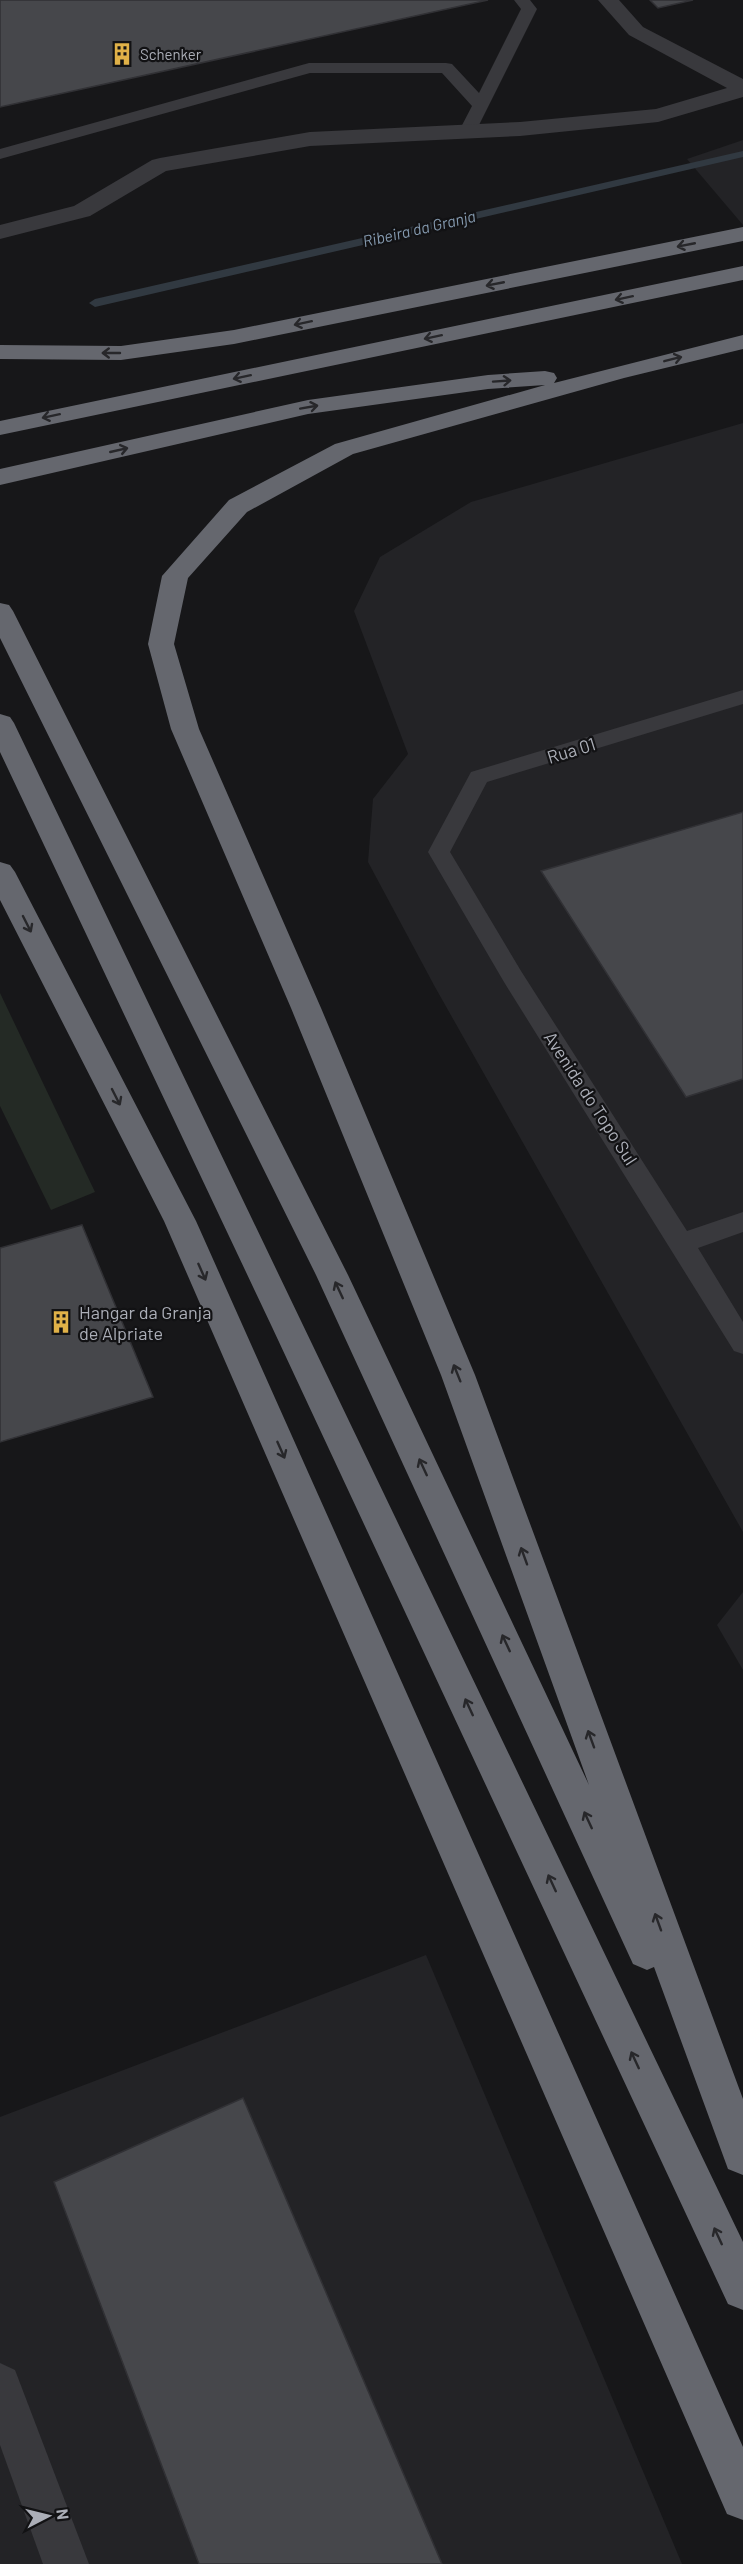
<svg xmlns="http://www.w3.org/2000/svg" width="743" height="2564" font-family="Barlow,sans-serif">
<style>
.built{fill:#232326}
.green{fill:#242a25}
.lines{fill:none;stroke-linecap:round;stroke-linejoin:round}
.stream{fill:#313941;fill-rule:evenodd}
.building{fill:#46474b;stroke:#313135;stroke-width:1.5}
.lane{fill:#39393d;fill-rule:evenodd}
.street{fill:#39393d;fill-rule:evenodd}
.highway{fill:#65676e;fill-rule:evenodd}
.oneway{stroke:#27272a}
.labels{text-anchor:middle;dominant-baseline:central;stroke-width:4.5;stroke-linejoin:round;paint-order:stroke}
.far-poi-label{font-size:15px;fill:#abaeb7;stroke:#121214;text-anchor:start}
.far-water-label{font-size:16px;font-style:italic;fill:#859aaf;stroke:#121214}
.street-label{font-size:18px;fill:#abaeb7;stroke:#121214}
.poi-label{font-size:18px;fill:#abaeb7;stroke:#121214;text-anchor:start}
</style>
<rect width="100%" height="100%" fill="#171719"/>
<!-- built -->
<g class="built">
<polygon points="743,140 743,225 687,159"/>
<polygon points="743,423 743,1532 435,987 368,862 373,799 408,754 354,611 380,557 471,502"/>
<polygon points="743,1592 743,1670 717,1625"/>
<polygon points="426,1955 682,2564 0,2564 0,2117"/>
</g>
<!-- green -->
<polygon class="green" points="0,993 95,1192 51,1210 0,1106"/>
<g class="lines">
<!-- stream -->
<polygon class="stream" points="743,151 743,157 95,307 89,303 95,299"/>
</g>
<!-- building -->
<g class="building">
<polygon points="0,0 488,0 0,107"/>
<polygon points="650,0 693,0 658,8"/>
<polygon points="743,812 743,1079 686,1097 541,871"/>
<polygon points="82,1225 153,1397 0,1442 0,1248"/>
<polygon points="243,2098 442,2564 199,2564 54,2182"/>
</g>
<g class="lines">
<!-- lane -->
<g class="lane">
<polygon points="514,0 530,0 537,9 474,135 468,136 459,131 472,106 442,73 310,73 0,159 0,149 309,63 446,63 452,64 479,93 521,9"/>
<polygon points="743,690 743,704 487,782 450,852 521,971 687,1231 743,1212 743,1232 698,1248 743,1322 743,1354 734,1351 504,982 428,852 471,772"/>
</g>
<!-- street -->
<g class="street">
<polygon points="598,0 619,0 643,27 743,79 743,97 658,122 520,136 310,146 166,171 90,216 0,239 0,225 74,206 152,160 160,158 310,132 520,122 656,109 727,88 629,35"/>
<polygon points="0,2363 15,2370 89,2564 43,2564 0,2445"/>
</g>
<!-- highway -->
<g class="highway">
<polygon points="743,227 743,241 234,344 121,360 0,359 0,345 121,346 234,330"/>
<polygon points="743,266 743,280 0,435 0,421"/>
<polygon points="743,335 743,349 624,378 353,454 247,512 188,578 174,644 199,729 321,1008 475,1375 743,2099 743,2175 728,2169 654,1967 647,1970 633,1964 316,1275 0,638 0,603 9,605 13,611 348,1275 589,1785 441,1375 291,1008 171,729 148,644 162,576 229,500 335,444 545,385 488,389 308,414 0,485 0,469 308,400 488,375 545,371 554,373 557,378 554,383"/>
<polygon points="0,714 10,717 14,723 743,2242 743,2310 728,2304 272,1327 0,752"/>
<polygon points="0,862 10,865 15,872 196,1221 743,2447 743,2520 727,2514 164,1221 0,900"/>
</g>
</g>
<!-- one-way arrows -->
<defs><path id="oneway-shaft" d="M-6 0H5M1.5-3L5.5 0L1.5 3" fill="none" stroke-width="1.6" stroke-linecap="round" stroke-linejoin="round" transform="scale(1.5)"/></defs>
<g class="oneway">
<use href="#oneway-shaft" transform="translate(686 245) rotate(169)"/>
<use href="#oneway-shaft" transform="translate(495 284) rotate(169)"/>
<use href="#oneway-shaft" transform="translate(624 298) rotate(168)"/>
<use href="#oneway-shaft" transform="translate(303 323) rotate(168)"/>
<use href="#oneway-shaft" transform="translate(433 337) rotate(168)"/>
<use href="#oneway-shaft" transform="translate(111 353) rotate(-180)"/>
<use href="#oneway-shaft" transform="translate(673 359) rotate(-14)"/>
<use href="#oneway-shaft" transform="translate(242 377) rotate(168)"/>
<use href="#oneway-shaft" transform="translate(502 381) rotate(-4)"/>
<use href="#oneway-shaft" transform="translate(309 407) rotate(-10)"/>
<use href="#oneway-shaft" transform="translate(51 416) rotate(168)"/>
<use href="#oneway-shaft" transform="translate(119 450) rotate(-13)"/>
<use href="#oneway-shaft" transform="translate(27 924) rotate(63)"/>
<use href="#oneway-shaft" transform="translate(116 1097) rotate(63)"/>
<use href="#oneway-shaft" transform="translate(202 1272) rotate(66)"/>
<use href="#oneway-shaft" transform="translate(339 1290) rotate(-115)"/>
<use href="#oneway-shaft" transform="translate(457 1373) rotate(-112)"/>
<use href="#oneway-shaft" transform="translate(281 1450) rotate(66)"/>
<use href="#oneway-shaft" transform="translate(423 1467) rotate(-115)"/>
<use href="#oneway-shaft" transform="translate(524 1556) rotate(-110)"/>
<use href="#oneway-shaft" transform="translate(506 1643) rotate(-115)"/>
<use href="#oneway-shaft" transform="translate(469 1707) rotate(-115)"/>
<use href="#oneway-shaft" transform="translate(591 1739) rotate(-110)"/>
<use href="#oneway-shaft" transform="translate(588 1820) rotate(-115)"/>
<use href="#oneway-shaft" transform="translate(552 1883) rotate(-115)"/>
<use href="#oneway-shaft" transform="translate(658 1922) rotate(-110)"/>
<use href="#oneway-shaft" transform="translate(635 2060) rotate(-115)"/>
<use href="#oneway-shaft" transform="translate(718 2236) rotate(-115)"/>
</g>
<!-- icons -->
<defs>
<g id="building-bare" transform="scale(1.8)"><path d="M-4-6H4V6H1V3H-1V6H-4ZM-2.5-4.3h1.7v1.8h-1.7ZM.8-4.3h1.7v1.8H.8ZM-2.5-1h1.7V.8h-1.7ZM.8-1h1.7V.8H.8Z" fill="#e0b148" stroke="#121214" stroke-width="2.5" paint-order="stroke"/></g>
</defs>
<g fill-rule="evenodd">
<use href="#building-bare" x="122" y="54"/>
<use href="#building-bare" x="61" y="1322"/>
</g>
<g class="labels">
<!-- far-poi labels -->
<g class="far-poi-label">
<text x="140" y="54">Schenker</text>
</g>
<!-- far-water labels -->
<g class="far-water-label">
<text transform="translate(419 228) rotate(-13)">Ribeira da Granja</text>
</g>
<!-- street labels -->
<g class="street-label">
<text transform="translate(571 750) rotate(-17)">Rua 01</text>
<text transform="translate(591 1098) rotate(57)">Avenida do Topo Sul</text>
</g>
<!-- poi labels -->
<g class="poi-label">
<text x="79" y="1312">Hangar da Granja<tspan x="79" dy="21">de Alpriate</tspan></text>
</g>
</g>
<!-- north arrow -->
<g transform="translate(48 2516) rotate(83)" stroke="#121214" stroke-width="4.5" paint-order="stroke">
<path d="M0-4.5L10 22L0 15L-10 22Z" fill="#abaeb7"/>
<text y="-9" font-size="16" font-weight="bold" text-anchor="middle" fill="#abaeb7">N</text>
</g>
</svg>
